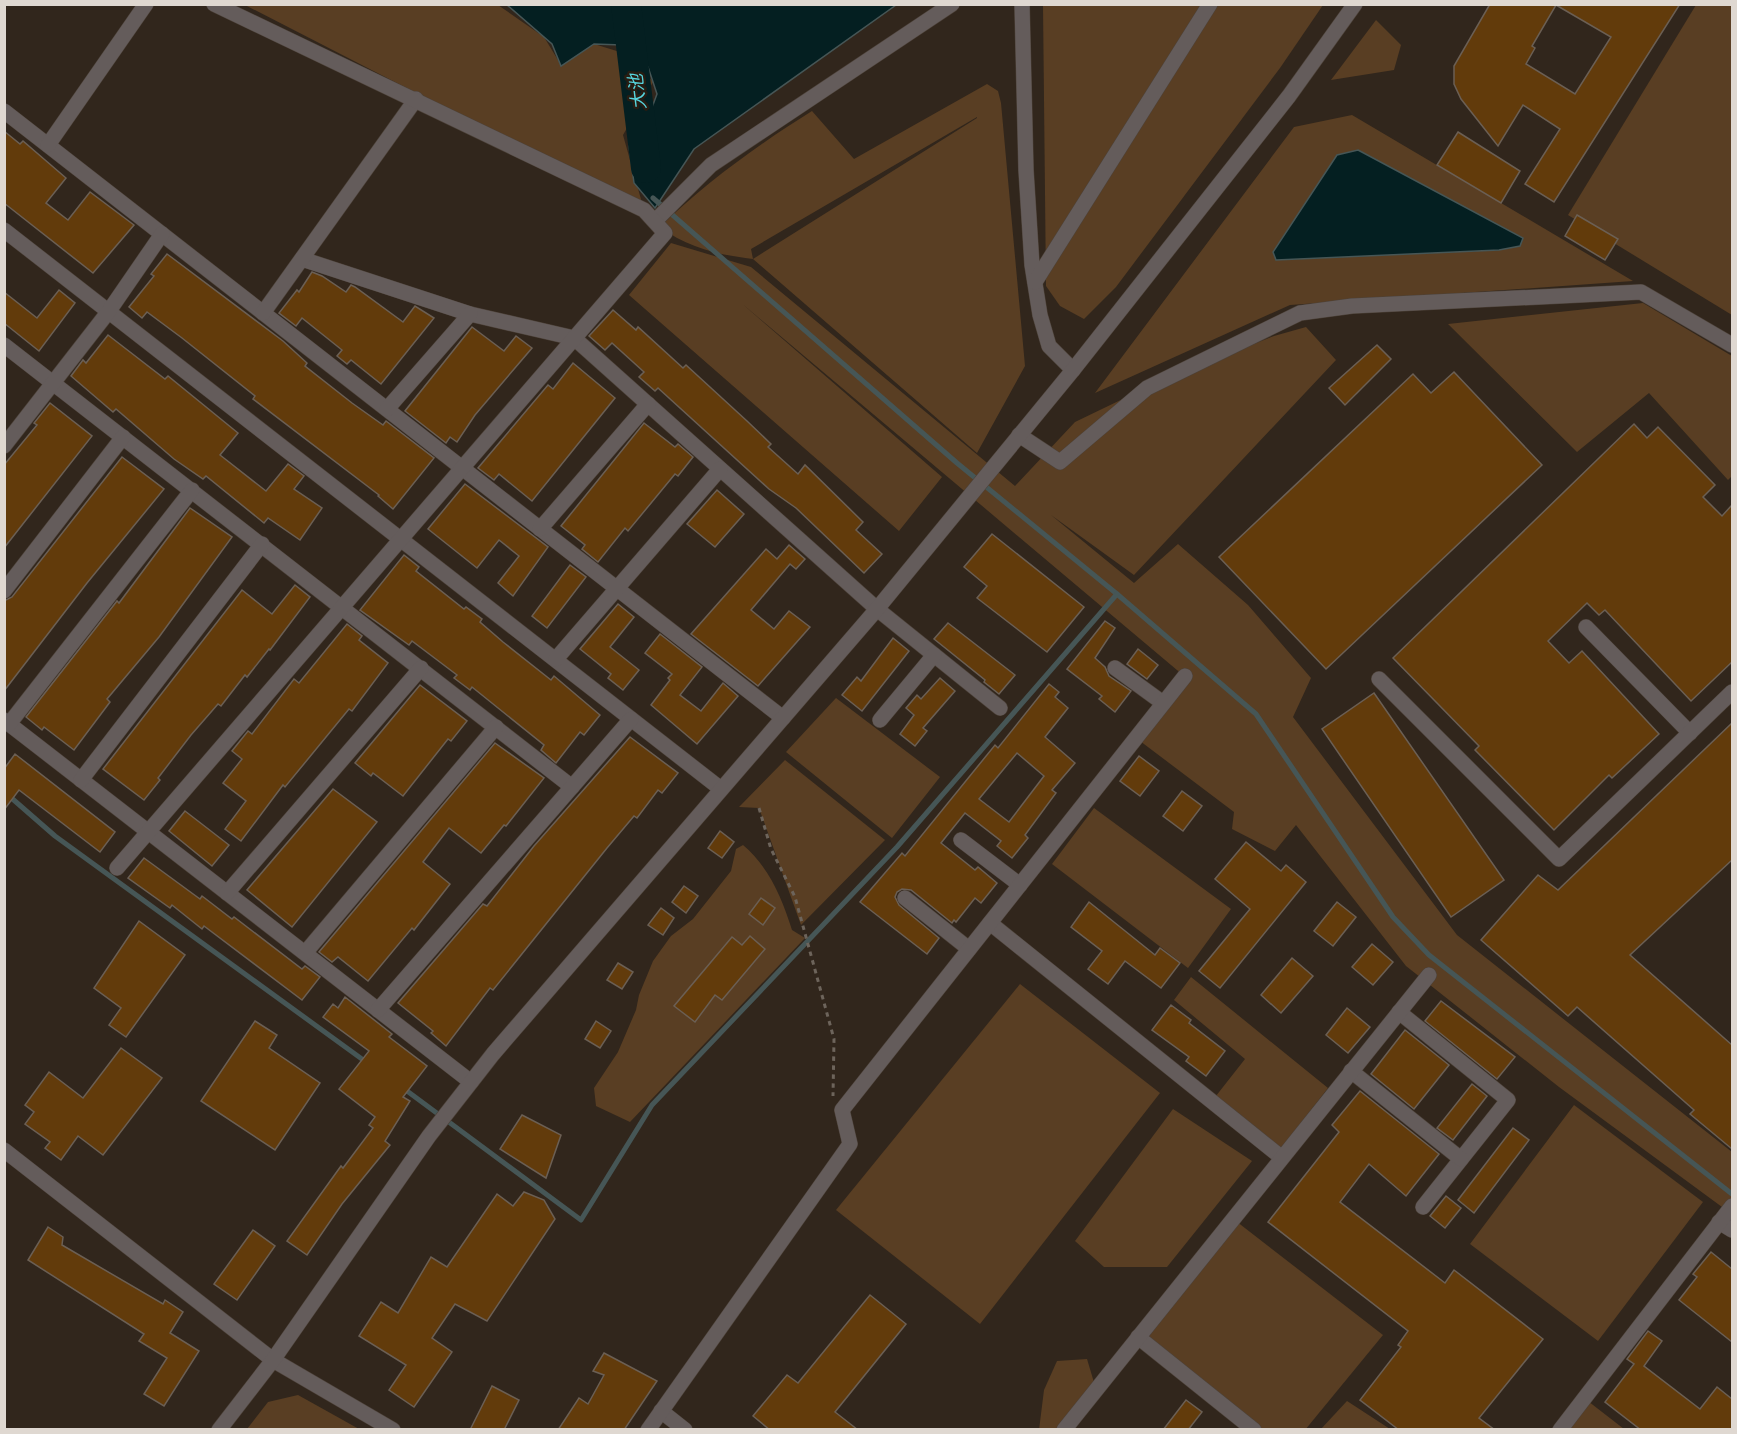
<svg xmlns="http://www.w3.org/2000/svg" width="1737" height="1434" font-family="'Space Grotesk','Noto Sans JP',sans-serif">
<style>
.green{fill:#593e23;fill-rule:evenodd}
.water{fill:#041f21;stroke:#465656;stroke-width:1.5}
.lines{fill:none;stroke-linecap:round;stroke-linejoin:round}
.stream{stroke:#465656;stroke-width:5}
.river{stroke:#041f21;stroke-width:30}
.building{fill:#623b0b;stroke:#6b5f54;stroke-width:1.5;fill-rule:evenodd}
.minor-casing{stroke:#4d4239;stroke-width:16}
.path{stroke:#6d645b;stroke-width:3;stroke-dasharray:4.5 4.5;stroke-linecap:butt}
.minor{stroke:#645c5b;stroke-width:15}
.labels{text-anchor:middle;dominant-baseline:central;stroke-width:5;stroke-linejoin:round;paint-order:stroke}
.water-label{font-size:18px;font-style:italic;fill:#56d4dd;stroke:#271d13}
</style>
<rect width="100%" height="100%" fill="#31261c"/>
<!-- green -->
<g class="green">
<polygon points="245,5 498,5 544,37 561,65 594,44 633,56 653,82 623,135 644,210"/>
<polygon points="1043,5 1323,5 1280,68 1116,287 1084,319 1060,306 1046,286"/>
<polygon points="1696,5 1732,5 1732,315 1568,215"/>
<polygon points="1376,20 1401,45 1394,70 1331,80"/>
<path d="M987 84 998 91 1001 103 1025 366 977 453 753 259C720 255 688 248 660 227 705 183 759 144 812 111L854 159ZM977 117V118L753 259 751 249Z"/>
<polygon points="1352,115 1633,281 1290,305 1095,393 1294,127"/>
<polygon points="671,243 751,267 1015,486 1075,422 1158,382 1274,336 1306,327 1336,360 1134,575 1051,515 1134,583 1178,544 1248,605 1311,678 1293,717 1457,935 1732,1152 1732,1230 1722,1207 1559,1087 1406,966 1296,825 1275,851 1232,829 1234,812 1136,738 1190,681 740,302 942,477 899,531 629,295"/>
<polygon points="1643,303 1732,356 1732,476 1728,480 1649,393 1577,452 1448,324"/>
<polygon points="836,698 940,777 892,838 786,752"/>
<polygon points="785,760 885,840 801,925 759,808 739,807"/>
<polygon points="1094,808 1231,909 1188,968 1052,864"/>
<path d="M743 845C769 867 782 898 792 930L805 938 630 1122 596 1106 594 1088 618 1052 636 1010 639 995 653 961 671 936 693 919 731 871 736 849Z"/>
<polygon points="1191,977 1328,1088 1280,1150 1212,1101 1245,1059 1174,1000"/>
<polygon points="1020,984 1160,1093 980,1324 836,1210"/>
<polygon points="1574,1105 1703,1202 1598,1341 1470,1244"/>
<polygon points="1173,1109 1252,1161 1167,1267 1104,1267 1075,1241"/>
<polygon points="1232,1218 1383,1335 1305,1430 1254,1429 1138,1337"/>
<polygon points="1087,1359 1096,1389 1064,1429 1039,1430 1044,1390 1057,1361"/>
<polygon points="298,1395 359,1429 247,1429 268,1402"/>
<polygon points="1584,1398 1624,1429 1560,1430"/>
<polygon points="1347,1401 1390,1429 1321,1429"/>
</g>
<!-- water -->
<g class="water">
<polygon points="507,5 896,5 694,149 655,208 634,183 629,146 647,121 657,94 648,67 622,45 594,44 561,66 552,44"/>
<polygon points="1358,150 1523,238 1520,246 1499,250 1276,260 1273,252 1337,155"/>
</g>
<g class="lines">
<!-- stream -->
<g class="stream">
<polyline points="653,198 957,463 1117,594 1256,714 1393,917 1429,955 1732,1194"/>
<polyline points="8,795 55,836 366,1062"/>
<polyline points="403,1088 581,1220 652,1105 897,847 1117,594"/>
</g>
<!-- river -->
<polyline class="river" points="626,4 646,168"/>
</g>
<!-- building -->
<g class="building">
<path d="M1490 4H1680L1554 202 1525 184 1560 129 1523 105 1498 146 1461 99 1454 84V66ZM1556 5 1611 37 1575 94 1526 64 1535 48 1532 46Z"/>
<polygon points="4,131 20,144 23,141 66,178 46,203 68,220 90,192 134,225 93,273 4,203"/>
<polygon points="1458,132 1520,171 1501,203 1437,165"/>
<polygon points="1577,215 1618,239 1605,260 1565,236"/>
<polygon points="167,254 283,341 307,363 305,366 352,403 383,425 386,421 434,458 393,509 378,496 379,495 253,399 255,396 182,338 147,312 142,318 129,307 154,276 151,274"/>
<polygon points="312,272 322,276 346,292 351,285 355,287 403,322 415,306 434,318 381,384 351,360 347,364 337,356 342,350 302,318 296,326 279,313 297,290 299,292"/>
<polygon points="59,290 75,303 39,351 4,323 4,292 37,318"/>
<polygon points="613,310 636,330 638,327 683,368 686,365 747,421 771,444 768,447 798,474 805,465 863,522 856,530 882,554 864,573 796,508 769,489 658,388 655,391 639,377 644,372 612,343 605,350 589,336"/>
<polygon points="472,327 504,351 516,336 532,348 475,415 457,442 450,437 446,443 405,411"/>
<polygon points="108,335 165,379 168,376 238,433 220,455 266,491 288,464 304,476 294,489 322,508 300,540 268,518 264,523 206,476 203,479 174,459 116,409 113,412 71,376 83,360 86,363"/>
<polygon points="1377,345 1391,359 1345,405 1329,388"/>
<polygon points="573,363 615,398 532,501 499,474 494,480 478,468 548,385 553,389"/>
<polygon points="1454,372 1542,465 1326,669 1219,557 1413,374 1431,393"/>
<polygon points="50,403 92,436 4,548 4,465 37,425 34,423"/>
<polygon points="644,423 675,447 678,444 693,457 678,476 675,474 628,531 625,528 598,562 582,549 585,545 561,526"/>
<polygon points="1634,424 1647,438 1658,427 1715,485 1703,497 1722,516 1732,505 1732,662 1691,701 1605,610 1599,615 1587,603 1548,641 1569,663 1582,651 1659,734 1612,778 1609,775 1554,830 1475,750 1479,746 1393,658"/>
<polygon points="122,457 164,489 87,583 4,691 4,601 12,597"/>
<polygon points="465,484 548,547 513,596 498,583 519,556 499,540 477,568 428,529"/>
<polygon points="717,490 744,514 715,547 687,524"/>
<polygon points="190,508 232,537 159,637 107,699 110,702 74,750 44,727 42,730 26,717 117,601 119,603"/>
<polygon points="992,534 1084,607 1047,652 977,598 987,586 964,567"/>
<polygon points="789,545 805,559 796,569 790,564 751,610 774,629 789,611 810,627 758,686 691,634 766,549 777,559"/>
<polygon points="404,555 419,567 416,571 464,609 466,607 482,619 480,622 503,642 551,680 554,676 600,715 584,735 580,732 556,763 541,750 544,745 472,687 470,690 454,678 457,675 412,641 409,645 360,610"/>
<polygon points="570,565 586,577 547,628 532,616"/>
<polygon points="295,585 310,597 270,650 269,649 247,677 245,675 221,706 218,704 191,735 158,778 160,780 144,800 103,769 242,590 272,614"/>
<polygon points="618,604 634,617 610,647 639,670 623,690 608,678 611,674 580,649"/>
<polygon points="1105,621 1115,628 1095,658 1105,667 1109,676 1131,691 1115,712 1099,699 1102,696 1067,669"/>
<polygon points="948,623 1015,675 999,694 984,682 985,680 934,639"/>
<polygon points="347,624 362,636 359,640 388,663 352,711 349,709 285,787 283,785 241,841 225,829 246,801 223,783 242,759 232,751 248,731 252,734 294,679 299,683"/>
<polygon points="660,634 702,667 680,695 701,711 723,683 738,696 697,744 651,705 670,680 668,678 672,674 645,653"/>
<polygon points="893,638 909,651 862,711 842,695 857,677 861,681"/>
<polygon points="1138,649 1158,665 1147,679 1127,664"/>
<polygon points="940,678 955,691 923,728 927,731 915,746 900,734 914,715 906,708 917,695 921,699"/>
<path d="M1049 684 1059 692 1055 697 1068 708 1045 737 1075 763 1052 790 1056 793 1025 835 1028 838 1012 858 997 846 1001 841 965 813 941 843 975 870 978 867 997 883 981 903 975 898 956 922 954 920 952 923 911 890 902 889 897 892 895 897 899 905 939 938 927 954 860 902 902 853 905 856 995 745 998 748ZM1017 753 1044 776 1009 822 979 799Z"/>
<polygon points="420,685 467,721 451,741 448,739 403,796 373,773 371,776 355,763"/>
<polygon points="1374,693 1504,880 1451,917 1322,729"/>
<polygon points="1732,723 1732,860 1630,955 1732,1045 1732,1149 1690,1114 1694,1110 1577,1007 1568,1016 1481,940 1538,875 1558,890"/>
<polygon points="630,737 678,773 662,793 658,790 637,818 634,816 607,848 493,990 490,988 446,1046 431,1033 433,1031 398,1003 483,904 487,906 534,846"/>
<polygon points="495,743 544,778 506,826 504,825 481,853 449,828 423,862 450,884 414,930 412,928 368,981 338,957 332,962 319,952"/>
<polygon points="15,754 115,832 100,852 19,790 4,810 4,769"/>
<polygon points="1139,756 1159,771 1140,796 1120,781"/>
<polygon points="333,789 377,822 292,927 247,890"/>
<polygon points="1182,791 1202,806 1183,831 1163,816"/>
<polygon points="185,811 229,845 212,866 169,831"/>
<polygon points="720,831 734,842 722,858 708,848"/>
<polygon points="1246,842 1281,871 1286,865 1306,882 1220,988 1199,971 1250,909 1215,879"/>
<polygon points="144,858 200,899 202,896 232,919 234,917 302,969 305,966 320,977 302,1000 204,926 202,929 172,905 170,908 128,878"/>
<polygon points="684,886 698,896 686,913 672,902"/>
<polygon points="761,898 775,908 763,925 749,914"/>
<polygon points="1089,902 1155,955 1160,948 1180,963 1161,988 1125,961 1108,984 1088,969 1102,951 1071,927"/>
<polygon points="1337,902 1356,917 1333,946 1314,931"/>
<polygon points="661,908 674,918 663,935 648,925"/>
<polygon points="139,921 185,955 126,1037 109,1025 121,1008 94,988"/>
<polygon points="750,936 765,949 722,1000 715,995 695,1022 674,1006 732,937 742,945"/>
<polygon points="1372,944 1393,962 1373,985 1352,967"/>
<polygon points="1292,958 1313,976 1281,1013 1261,995"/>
<polygon points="618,963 633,972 622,989 607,980"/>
<polygon points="345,997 392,1034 389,1037 427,1066 403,1097 410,1101 385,1141 390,1145 342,1204 307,1255 287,1241 341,1166 343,1168 373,1128 369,1125 375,1117 339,1089 369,1051 323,1017 333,1004 338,1008"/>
<polygon points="1441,1001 1515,1057 1497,1079 1425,1021"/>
<polygon points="1171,1005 1191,1020 1189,1023 1225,1051 1206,1076 1186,1061 1189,1057 1152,1030"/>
<polygon points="1347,1008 1370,1027 1348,1053 1326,1035"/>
<polygon points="255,1021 277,1035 269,1048 320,1083 275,1150 201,1101"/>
<polygon points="596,1021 611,1031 600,1048 585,1039"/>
<polygon points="1405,1030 1449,1065 1414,1109 1371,1074"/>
<polygon points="121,1048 162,1078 103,1155 78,1136 61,1160 45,1148 50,1142 25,1124 34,1112 25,1105 49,1072 83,1098"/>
<polygon points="1472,1084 1487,1096 1453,1140 1437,1128"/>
<polygon points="1360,1091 1439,1154 1406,1196 1369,1164 1340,1202 1445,1283 1454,1270 1543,1339 1479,1418 1495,1430 1399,1430 1360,1400 1401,1347 1398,1345 1408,1331 1268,1222 1339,1132 1332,1125"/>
<polygon points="522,1115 561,1135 546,1178 500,1149"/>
<polygon points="1513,1128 1529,1140 1474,1213 1458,1200"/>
<polygon points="524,1192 544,1200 555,1219 487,1321 455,1304 432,1338 452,1352 414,1407 389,1390 406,1365 359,1336 381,1302 398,1313 431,1257 447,1267 497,1194 513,1206"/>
<polygon points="1446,1196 1461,1208 1445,1228 1430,1216"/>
<polygon points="48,1227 63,1237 62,1245 163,1304 165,1300 183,1312 170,1333 199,1351 164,1406 144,1394 167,1358 139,1341 144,1334 28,1260"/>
<polygon points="253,1230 275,1246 237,1300 214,1284"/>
<polygon points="1711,1252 1732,1269 1732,1342 1679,1300 1697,1277 1693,1274"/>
<polygon points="870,1295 906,1324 835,1412 858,1430 770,1430 753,1416 787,1375 798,1383"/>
<polygon points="1648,1331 1662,1341 1644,1366 1700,1409 1717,1387 1732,1399 1732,1430 1641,1430 1605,1402 1634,1364 1627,1359"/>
<polygon points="604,1353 657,1381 624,1430 558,1430 579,1398 588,1404 604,1375 593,1371"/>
<polygon points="492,1386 519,1400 504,1430 470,1430"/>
<polygon points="1186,1400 1202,1412 1188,1430 1163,1430"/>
</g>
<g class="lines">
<!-- minor casing -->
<g class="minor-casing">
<g id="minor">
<polyline points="1022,4 1026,170 1032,265 1040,315 1049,346 1073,370"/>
<polyline points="4,111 783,718"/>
<polyline points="48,145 146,4"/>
<polyline points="655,221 711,165 952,4"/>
<polyline points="4,230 721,789"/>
<polyline points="302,259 470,314 574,338 877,609 1000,708"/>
<polyline points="1035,282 1210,4"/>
<polyline points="263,313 416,99"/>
<polyline points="4,345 572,787"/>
<polyline points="387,409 470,314"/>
<polyline points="1019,435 1060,462 1147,388 1300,313 1352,306 1641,292 1732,345"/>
<polyline points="4,446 109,311 162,234"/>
<polyline points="540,529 648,404"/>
<polyline points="4,591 123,437"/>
<polyline points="1586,627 1690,733"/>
<polyline points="556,659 720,469"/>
<polyline points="1115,668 1163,703"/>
<polyline points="1379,679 1559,859 1732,692"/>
<polyline points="4,720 471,1082"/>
<polyline points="880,720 934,655"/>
<polyline points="9,724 192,490"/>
<polyline points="81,780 262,544"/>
<polyline points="961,840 1020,885"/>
<polyline points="117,868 665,233 644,210 214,4"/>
<polyline points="227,893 421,668"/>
<polyline points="905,898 969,949"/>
<polyline points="990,923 1281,1157"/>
<polyline points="305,953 496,727"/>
<polyline points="378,1010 631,719"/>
<polyline points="1399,1012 1508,1100 1423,1207"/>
<polyline points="1351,1071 1461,1159"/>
<polyline points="4,1150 273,1360 393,1430"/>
<polyline points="1719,1222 1732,1230"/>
<polyline points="1138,1337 1254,1430"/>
<polyline points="661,1411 685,1430"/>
<polyline points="219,1430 273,1360 429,1136 493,1054 877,609 1073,370 1289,96 1355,4"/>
<polyline points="648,1430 850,1144 842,1110 1185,676"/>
<polyline points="1064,1430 1429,975"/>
<polyline points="1560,1430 1732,1206"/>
</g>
</g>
<!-- path -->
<polyline class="path" points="759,808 771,849 795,897 834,1039 833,1096"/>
<!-- minor -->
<use href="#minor" class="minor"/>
</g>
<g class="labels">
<!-- water labels -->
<g class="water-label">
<text transform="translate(637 92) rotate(-97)">大池</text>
</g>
</g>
<!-- border -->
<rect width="1737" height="1434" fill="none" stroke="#dfd8d1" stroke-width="12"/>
</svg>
